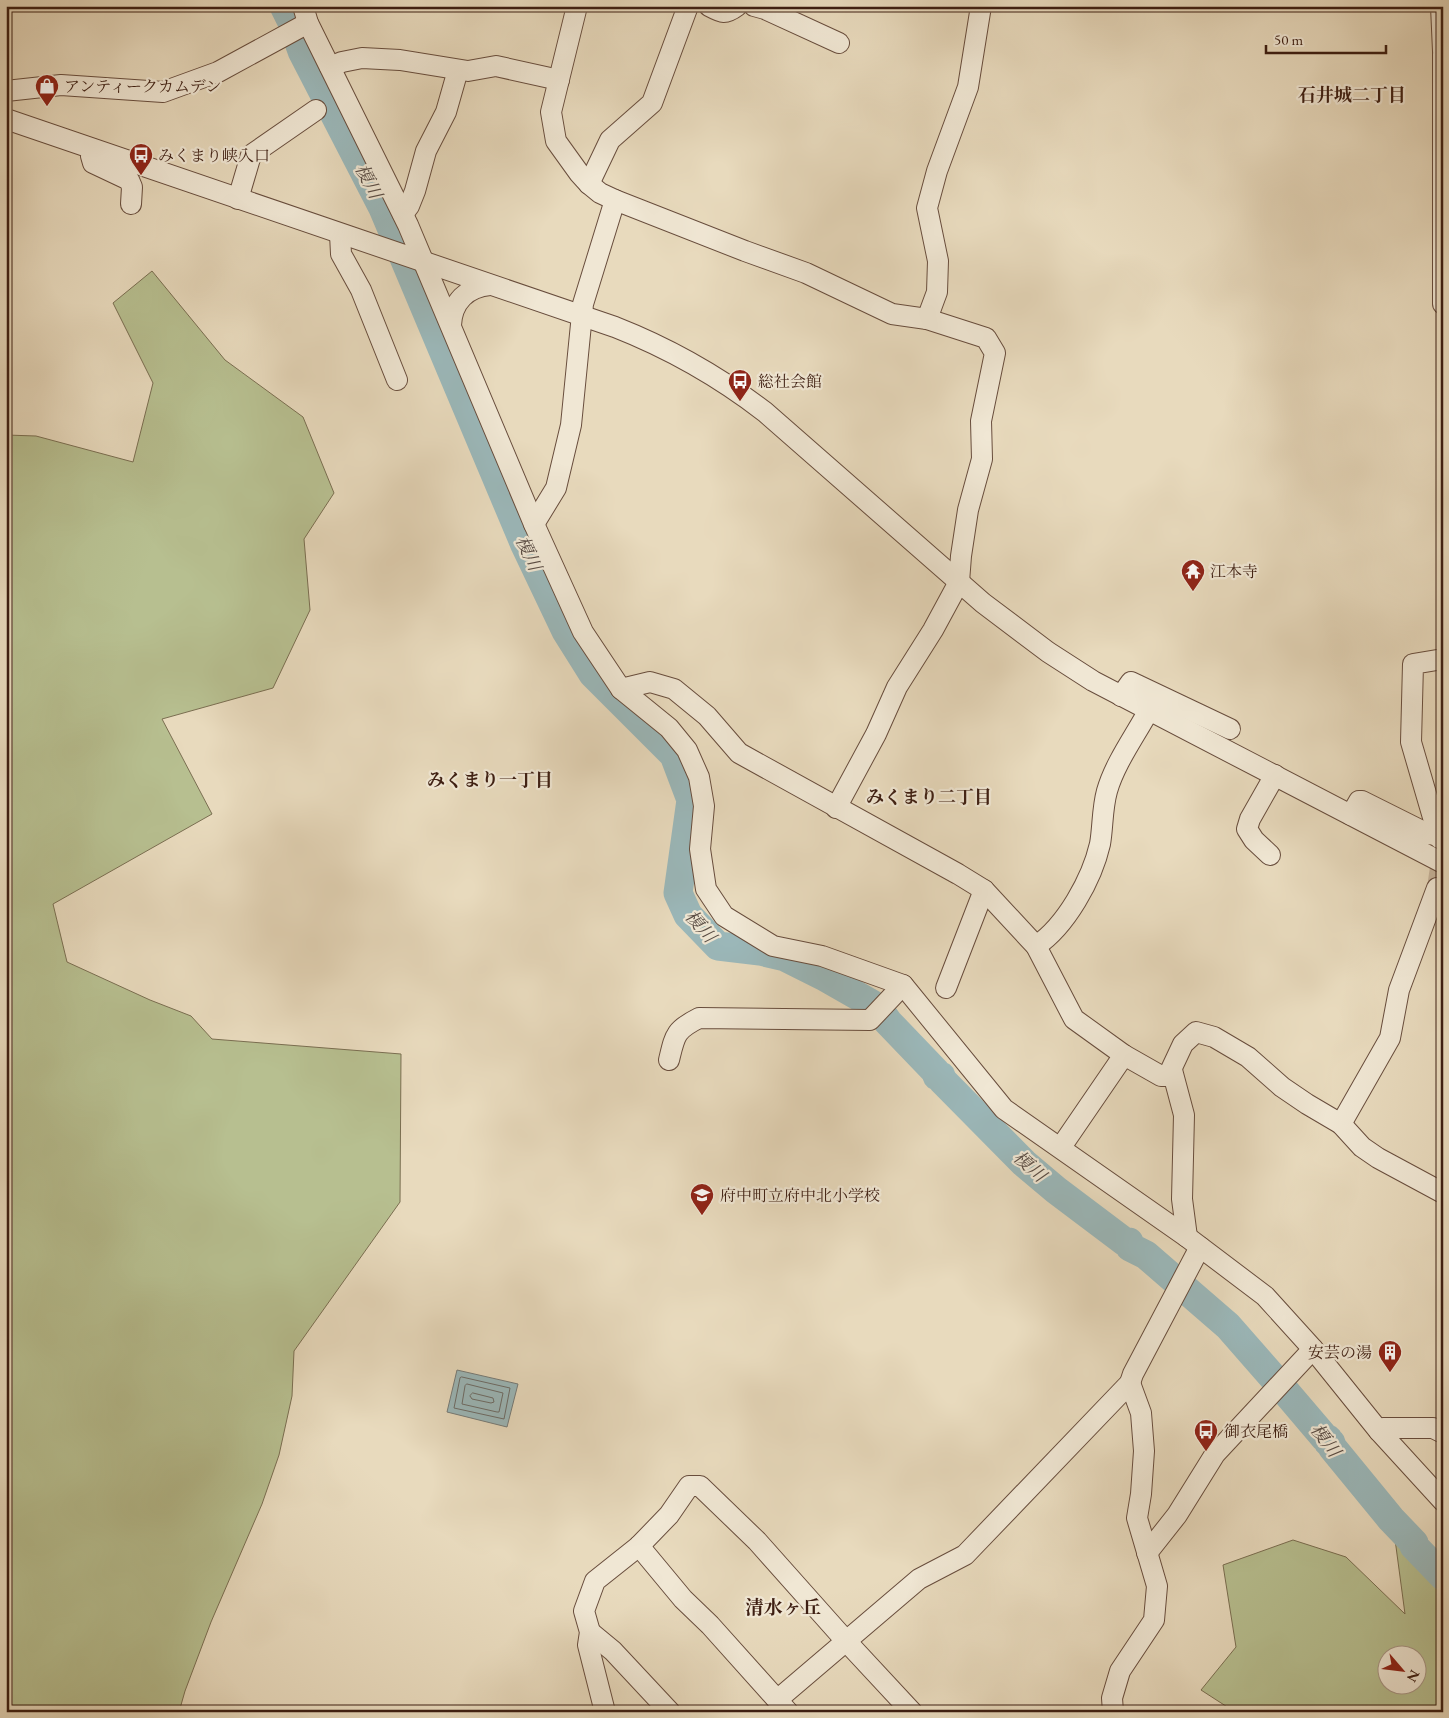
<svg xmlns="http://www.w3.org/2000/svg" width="1449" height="1718" font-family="'EB Garamond','Noto Serif JP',serif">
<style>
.green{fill:#b7bf90;stroke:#7a6e51;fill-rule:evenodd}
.water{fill:#9bb8ba;stroke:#757a77}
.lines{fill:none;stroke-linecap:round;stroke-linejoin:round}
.shore{stroke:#6c6b66;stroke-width:1}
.river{stroke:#9bb8ba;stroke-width:29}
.minor-tunnel{stroke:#c6b49b;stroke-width:20;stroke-dasharray:20 10;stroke-linecap:butt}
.minor-casing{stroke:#684d3d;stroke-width:22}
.minor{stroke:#f0e7d4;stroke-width:20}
.labels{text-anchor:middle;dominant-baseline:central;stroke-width:4.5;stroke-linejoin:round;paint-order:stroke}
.poi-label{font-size:16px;fill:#3d1e12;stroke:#f0e7d4;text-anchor:start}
.neighbourhood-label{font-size:18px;font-weight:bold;fill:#3d1e12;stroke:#f0e7d4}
.water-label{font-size:18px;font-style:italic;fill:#594c44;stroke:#f0e7d4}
.quarter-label{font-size:19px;font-weight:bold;fill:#3d1e12;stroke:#f0e7d4}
</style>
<rect width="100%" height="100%" fill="#e8dabd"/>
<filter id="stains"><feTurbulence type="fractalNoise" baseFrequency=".004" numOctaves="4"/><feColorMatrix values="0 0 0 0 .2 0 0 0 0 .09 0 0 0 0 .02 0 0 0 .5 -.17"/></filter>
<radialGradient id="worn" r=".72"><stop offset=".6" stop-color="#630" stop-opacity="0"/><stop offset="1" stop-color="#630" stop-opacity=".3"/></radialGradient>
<!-- green -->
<g class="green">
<polygon points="152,271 225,360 303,417 334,493 304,539 310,610 273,688 162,719 212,814 53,904 67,962 150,1000 191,1016 212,1039 401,1054 400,1202 294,1351 292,1396 279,1455 262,1504 211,1622 185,1691 179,1712 6,1712 6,435 36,436 133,462 153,383 113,303"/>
<path d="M1390 1502 1443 1563V1712H1235L1201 1690 1236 1647 1223 1565 1293 1540 1346 1557 1405 1614ZM1386 1656H1416V1686H1386Z"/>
</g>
<!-- water -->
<polygon class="water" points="457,1370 518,1384 507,1427 447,1412"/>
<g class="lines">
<!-- shore -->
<g class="shore">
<polygon points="462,1377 510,1388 504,1419 454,1408 460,1378"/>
<polygon points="467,1384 503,1393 499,1412 497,1412 462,1404 465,1386"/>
<polygon points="473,1393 493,1398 494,1402 491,1403 472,1399 470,1396"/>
</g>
<!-- river -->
<polyline class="river" points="284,6 291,20 302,51 383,208 525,545 566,631 593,674 674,755 691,800 678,893 688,915 718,946 760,951 785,957 823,976 872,1004 883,1015 888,1022 936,1072 937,1076 941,1076 942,1080 1024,1163 1056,1190 1125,1242 1129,1242 1130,1247 1146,1255 1228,1326 1285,1391 1325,1438 1328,1439 1328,1442 1331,1443 1332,1447 1391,1519 1414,1543 1414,1546 1443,1576"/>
<!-- minor-tunnel -->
<polyline class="minor-tunnel" points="1437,888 1442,854 1439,838"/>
<!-- minor casing -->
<g class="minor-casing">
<g id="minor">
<polyline points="303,6 308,23 408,225 534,524 583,632 621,689 669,728 687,750 699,777 704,806 700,849 706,889 724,916 773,946 822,956 903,985 1004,1109 1187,1237 1265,1296 1313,1349 1379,1431 1443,1501"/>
<polyline points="577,6 551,112 556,141 579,173 589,184 600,193 615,200 745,251 806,273 892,314 927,319 986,338 995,353 981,421 982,459 968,510 961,556 959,582 933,630 897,687 876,734 836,808"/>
<path d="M709 6C722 13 725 15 737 6"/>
<polyline points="754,6 765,9 839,43"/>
<polyline points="1441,6 1443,51"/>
<polyline points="1443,54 1443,304"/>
<polyline points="330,67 342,62 362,58 400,60 468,71 496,66 559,80"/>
<polyline points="6,91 61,85 163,92 218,72 308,23"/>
<path d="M6 119 615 327C671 349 717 375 765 412L983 603 1048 652 1093 681 1443 863"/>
<polyline points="92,149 91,156 93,163 129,180 132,187 131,204"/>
<polyline points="589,184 610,140 652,103 688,6"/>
<polyline points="238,199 251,155 316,110"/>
<polyline points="403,214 409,206 415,191 426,151 446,112 458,70"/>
<polyline points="340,234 341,254 361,290 397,380"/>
<polyline points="927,319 937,292 938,261 927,208 937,171 968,87 981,6"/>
<path d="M451 325C452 302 467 287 490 285"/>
<polyline points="534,524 556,488 571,425 583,304 615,200"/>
<polyline points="621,689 650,682 674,689 707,716 739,753 958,874 984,890 1036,946 1074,1019 1124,1055 1161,1076 1168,1076 1183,1044 1196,1032 1214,1037 1248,1057 1282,1087 1307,1104 1341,1124 1362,1147 1378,1158 1443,1193"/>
<polyline points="1121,696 1131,682 1230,729"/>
<polyline points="1351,815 1359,801 1362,801 1428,834 1438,835"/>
<polyline points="1439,838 1411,742 1413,664 1443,659"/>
<polyline points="1270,855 1254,840 1247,829 1250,819 1275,775"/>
<path d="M1036 946C1066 926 1092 879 1100 844 1103 827 1102 809 1107 791 1115 763 1135 736 1149 710"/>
<polyline points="946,988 984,890"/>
<path d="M669 1060C675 1035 675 1030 699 1018L870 1020 903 985"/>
<polyline points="1172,1070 1184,1115 1182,1199 1187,1237"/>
<polyline points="1341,1124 1390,1038 1399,990 1437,888"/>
<polyline points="1061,1147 1124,1055"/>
<polyline points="1379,1431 1383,1428 1433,1428 1443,1433"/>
<polyline points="639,1546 683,1599 710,1625 788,1712"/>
<polyline points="1147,1553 1177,1515 1215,1454 1313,1349"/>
<polyline points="590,1632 613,1651 670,1712"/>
<polyline points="777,1700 919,1579 965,1555 1130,1383 1133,1374 1200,1247"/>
<polyline points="605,1712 588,1645 590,1632 584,1611 595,1581 639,1546 669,1515 689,1486 700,1486 757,1541 846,1641 912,1712"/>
<polyline points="1113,1712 1112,1698 1120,1671 1154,1620 1157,1586 1137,1518 1141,1494 1144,1451 1141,1413 1130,1383"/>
</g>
</g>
<!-- minor -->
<use href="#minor" class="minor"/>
</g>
<!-- icons -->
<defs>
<g id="shop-pin" transform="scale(1.25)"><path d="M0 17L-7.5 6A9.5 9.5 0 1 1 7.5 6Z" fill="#8f2418" stroke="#f0e7d4"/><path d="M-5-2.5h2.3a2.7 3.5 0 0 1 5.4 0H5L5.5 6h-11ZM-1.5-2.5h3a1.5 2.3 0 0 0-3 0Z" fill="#fff"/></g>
<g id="bus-pin" transform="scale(1.25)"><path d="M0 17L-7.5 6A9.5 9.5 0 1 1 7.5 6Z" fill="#8f2418" stroke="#f0e7d4"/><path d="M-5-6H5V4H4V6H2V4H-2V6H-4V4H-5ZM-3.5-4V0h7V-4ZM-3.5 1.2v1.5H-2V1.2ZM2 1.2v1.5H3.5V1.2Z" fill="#fff"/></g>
<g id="temple-pin" transform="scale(1.25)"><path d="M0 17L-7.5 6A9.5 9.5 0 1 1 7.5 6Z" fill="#8f2418" stroke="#f0e7d4"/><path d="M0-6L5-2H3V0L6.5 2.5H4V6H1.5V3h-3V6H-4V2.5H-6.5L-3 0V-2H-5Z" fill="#fff"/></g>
<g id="school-pin" transform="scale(1.25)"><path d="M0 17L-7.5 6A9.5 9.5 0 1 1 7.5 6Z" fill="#8f2418" stroke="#f0e7d4"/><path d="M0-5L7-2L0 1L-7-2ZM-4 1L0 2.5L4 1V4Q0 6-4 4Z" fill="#fff"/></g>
<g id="building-pin" transform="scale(1.25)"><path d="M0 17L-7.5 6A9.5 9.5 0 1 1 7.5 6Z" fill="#8f2418" stroke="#f0e7d4"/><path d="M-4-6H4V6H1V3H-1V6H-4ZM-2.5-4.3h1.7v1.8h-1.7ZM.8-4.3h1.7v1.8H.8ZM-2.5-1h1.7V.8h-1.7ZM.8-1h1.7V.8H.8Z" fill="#fff"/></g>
</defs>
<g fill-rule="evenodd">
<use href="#shop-pin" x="47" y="86"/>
<use href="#bus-pin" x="141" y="155"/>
<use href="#bus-pin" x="740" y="381"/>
<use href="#temple-pin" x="1193" y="571"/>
<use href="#school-pin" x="702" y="1195"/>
<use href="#building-pin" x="1390" y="1352"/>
<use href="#bus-pin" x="1206" y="1431"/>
</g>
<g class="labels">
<!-- poi labels -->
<g class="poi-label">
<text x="64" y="86">アンティークカムデン</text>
<text x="158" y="155">みくまり峡入口</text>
<text x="758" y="381">総社会館</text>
<text x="1210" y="571">江本寺</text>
<text x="720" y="1195">府中町立府中北小学校</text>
<text x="1372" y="1352" text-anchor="end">安芸の湯</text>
<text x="1224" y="1431">御衣尾橋</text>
</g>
<!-- neighbourhood labels -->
<g class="neighbourhood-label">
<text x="1352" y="94">石井城二丁目</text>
<text x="490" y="779">みくまり一丁目</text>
<text x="929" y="796">みくまり二丁目</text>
</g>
<!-- water labels -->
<g class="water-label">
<text transform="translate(369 181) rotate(63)">榎川</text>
<text transform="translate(529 553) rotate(65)">榎川</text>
<text transform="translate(701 926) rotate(49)">榎川</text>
<text transform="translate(1030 1166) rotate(41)">榎川</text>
<text transform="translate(1326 1440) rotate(53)">榎川</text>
</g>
<!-- quarter labels -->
<g class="quarter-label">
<text x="783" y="1607">清水ヶ丘</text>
</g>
</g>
<!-- margin -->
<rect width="1449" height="1718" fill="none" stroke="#e8dabd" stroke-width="25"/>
<rect x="8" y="8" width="1434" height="1703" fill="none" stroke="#3d1e12" stroke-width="2.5"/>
<rect x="12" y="12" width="1424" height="1693" fill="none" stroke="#3d1e12"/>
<!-- north arrow -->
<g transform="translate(1402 1670) rotate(118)"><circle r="24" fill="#f0e7d4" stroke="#a89786"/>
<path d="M0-4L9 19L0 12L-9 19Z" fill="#8f2418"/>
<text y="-8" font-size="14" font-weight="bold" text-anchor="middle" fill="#3d1e12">N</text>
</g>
<!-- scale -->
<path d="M1266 45v8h120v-8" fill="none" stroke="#3d1e12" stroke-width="2.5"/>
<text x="1274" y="45" font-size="15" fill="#3d1e12" stroke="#f0e7d4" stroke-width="4" paint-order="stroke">50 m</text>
<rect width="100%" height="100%" filter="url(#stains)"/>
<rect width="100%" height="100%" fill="url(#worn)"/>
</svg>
